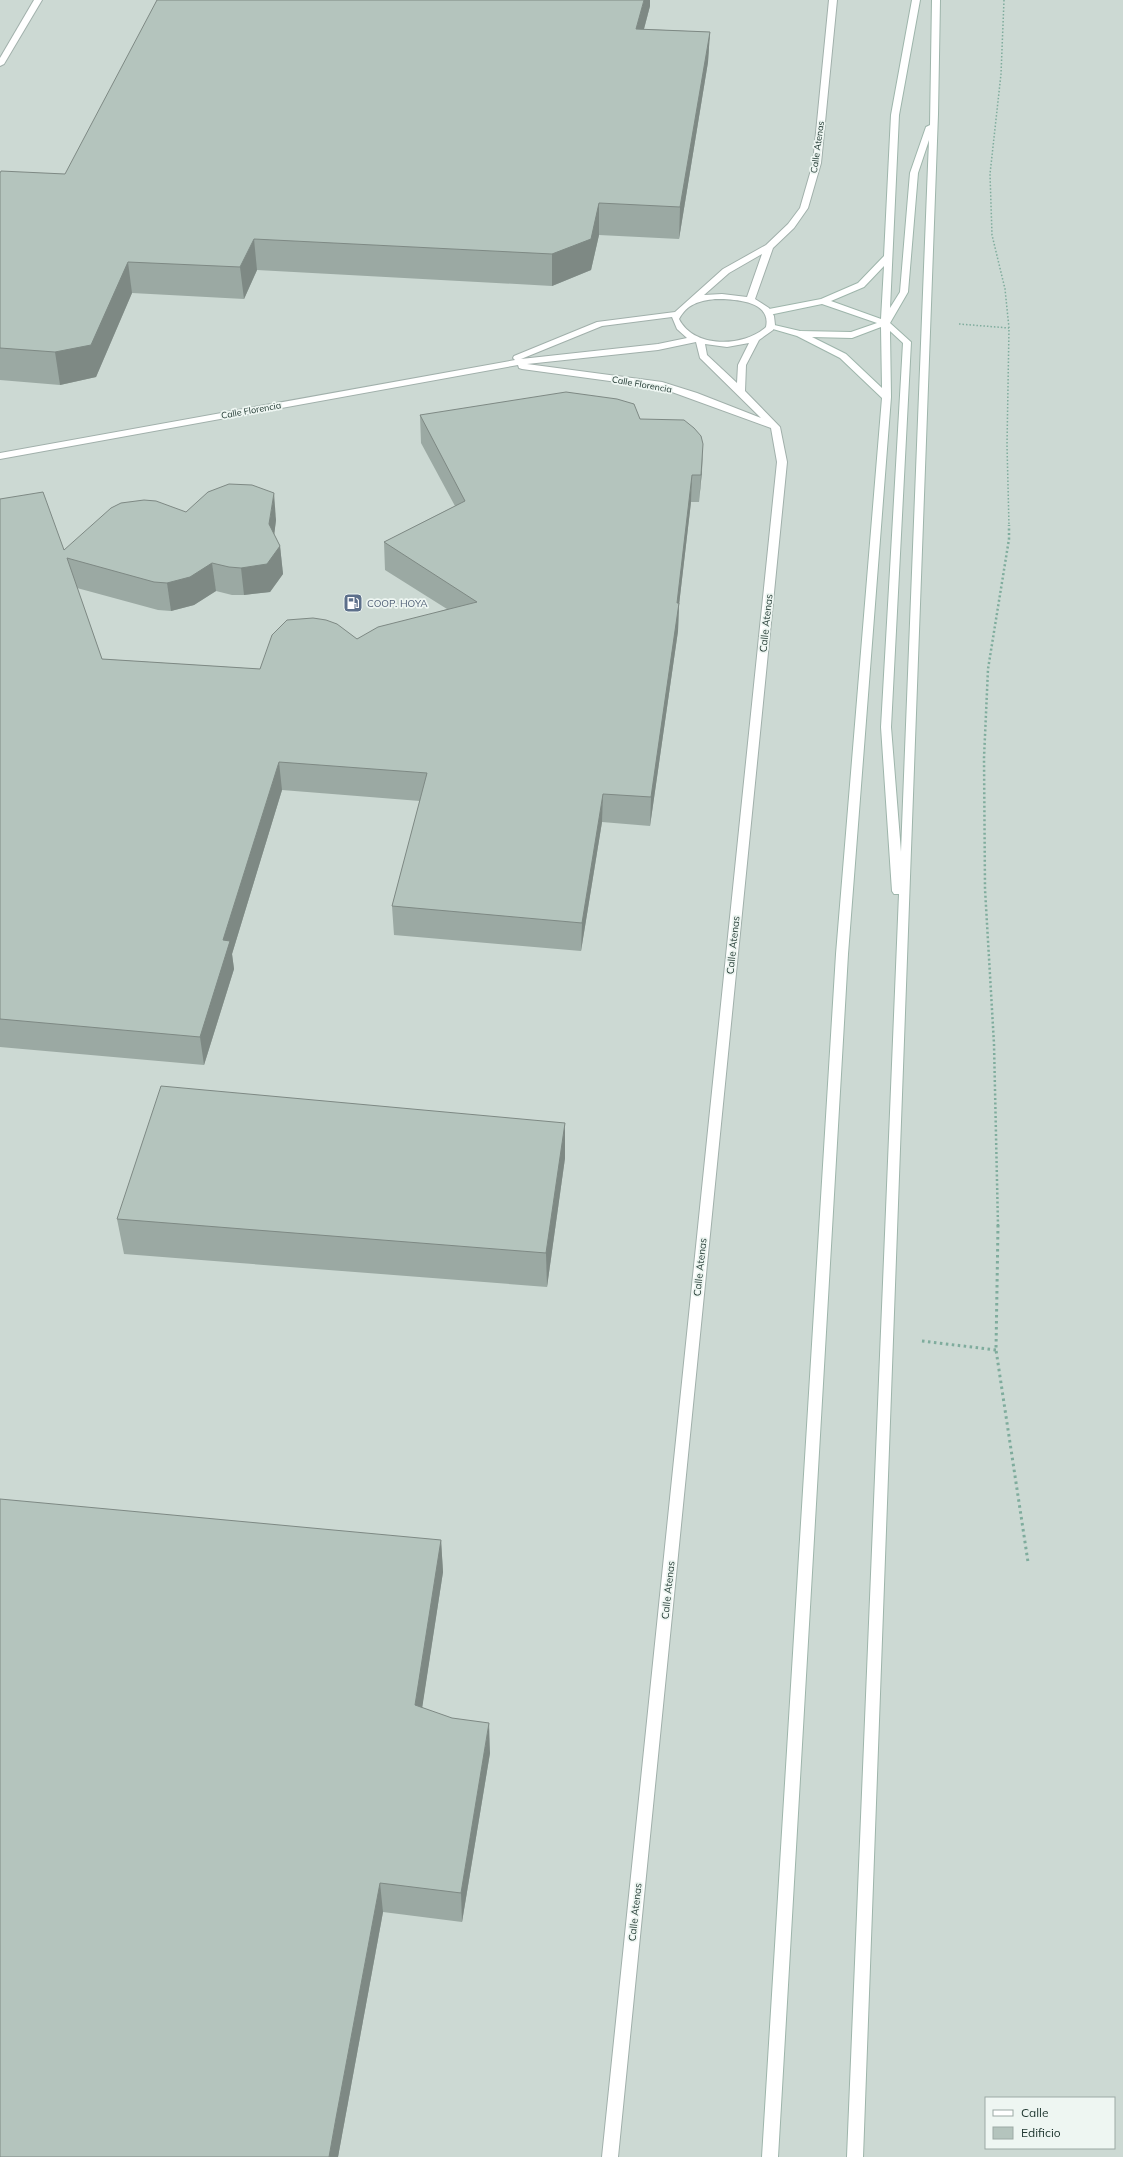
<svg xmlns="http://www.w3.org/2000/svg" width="1123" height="2157" font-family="Mulish,sans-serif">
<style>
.built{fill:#ccd9d3;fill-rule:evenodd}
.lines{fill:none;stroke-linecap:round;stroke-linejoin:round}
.street-casing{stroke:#a1b0ab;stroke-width:2}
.secondary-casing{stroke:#9eb5ab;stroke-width:2}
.path-far2{stroke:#7fac9d;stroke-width:1.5;stroke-dasharray:1.5 2;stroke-linecap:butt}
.path-far1{stroke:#7fac9d;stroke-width:2.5;stroke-dasharray:2 2.5;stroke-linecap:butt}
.path{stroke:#7fac9d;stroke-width:3;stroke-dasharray:2.5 3.5;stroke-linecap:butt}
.street{fill:#fff;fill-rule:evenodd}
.secondary{fill:#fff;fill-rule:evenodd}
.wall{fill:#9ba9a3}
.shaded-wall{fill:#7e8984}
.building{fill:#b4c4bd;stroke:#7e8984}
.labels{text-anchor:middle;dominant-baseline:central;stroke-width:3.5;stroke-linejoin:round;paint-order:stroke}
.far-street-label{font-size:9px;fill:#203831;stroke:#eef6f2}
.service-label{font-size:10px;fill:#4e5e75;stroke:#eef6f2;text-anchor:start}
.street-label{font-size:10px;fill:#203831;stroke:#eef6f2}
</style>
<rect width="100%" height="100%" fill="#dee9e4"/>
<!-- built -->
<path class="built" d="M0 0H1123V2157H0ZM986 2098H1114V2148H986Z"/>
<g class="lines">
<!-- street casing -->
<g class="street-casing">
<g id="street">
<polygon points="34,0 42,0 4,64 0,66 0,58"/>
<path d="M829 0H837L821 163 808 208 794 228 773 248 755 299 769 308 774 316 775 325 773 330 759 340 746 365 745 391 780 427 787 462 618 2157H602L777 462 771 428 661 388 522 369 519 368 518 365 0 459V453L515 360 513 358 514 356 597 322 675 312 723 269 766 245 788 224 800 208 813 163ZM762 254 747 297 722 294 704 295 729 273ZM715 299C732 299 772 300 766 327 744 347 694 349 679 319 687 304 699 301 715 299ZM672 317 677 329 687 338 658 344 521 359 602 326ZM696 342 700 358 761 418 697 393 662 382 527 364 658 350ZM749 343 738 365 737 383 707 355 705 344 727 347Z"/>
</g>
</g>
<!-- secondary casing -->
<g class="secondary-casing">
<path id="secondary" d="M912 0H920L899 115 890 308 900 292 910 173 926 127 930 125 932 0H940L938 114 863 2157H847L899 894H894L892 891 881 727 903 343 890 331 891 397 848 954 778 2157H762L836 954 882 398 840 358 797 336 766 327 770 324 800 331 851 332 877 323 822 304 769 315 765 312 769 309 821 299 858 283 884 256 891 115ZM929 140 901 852 891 727 911 342 890 323 908 292 918 173ZM884 266 881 319 831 301 864 287ZM881 327 882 388 846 354 812 337 852 338Z"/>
</g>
<!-- path-far2 -->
<g class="path-far2">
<polyline points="1004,0 1001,74 990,174 992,235 1005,289 1009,328 1007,445 1009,526"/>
<polyline points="959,324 1009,328"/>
</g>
<!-- path-far1 -->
<polyline class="path-far1" points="998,1226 994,1044 985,889 984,758 988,669 1009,539 1009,525"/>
<!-- path -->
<g class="path">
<polyline points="998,1225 996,1350 1028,1562"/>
<polyline points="922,1341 996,1350"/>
</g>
<!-- street -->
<use href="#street" class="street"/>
<!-- secondary -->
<use href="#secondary" class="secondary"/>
</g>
<!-- wall -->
<g class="wall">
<polygon points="650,6 644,29 710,32 708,62 679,239 599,235 591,270 552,286 257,270 244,299 132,293 96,377 60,385 0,380 0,173 65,174"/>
<polygon points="420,415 640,419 702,471 699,502 691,502 679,605 678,631 650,826 602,822 581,951 394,935 392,906 420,801 282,790 232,954 234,969 204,1065 0,1047 0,499 64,550 186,512 276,520 274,535 280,546 283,574 270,592 244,595 232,595 216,591 194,605 171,611 158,610 77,588 102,659 260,669 357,639 447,609 385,570 384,542 455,506 421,443"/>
<polygon points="565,1123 565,1158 547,1287 124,1254 117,1219"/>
<polygon points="441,1540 443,1572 422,1707 490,1753 462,1922 383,1912 338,2157 0,2157"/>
</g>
<!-- shaded-wall -->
<g class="shaded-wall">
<polygon points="644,0 650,0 650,6 636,59 636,29"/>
<polygon points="710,32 708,62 679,239 680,207"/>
<polygon points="599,203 599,235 591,270 552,286 552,254"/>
<polygon points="254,239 257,270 244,299 240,267"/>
<polygon points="128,262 132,293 96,377 60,385 55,352"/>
<polygon points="703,444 702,471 699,502 701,475"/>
<polygon points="692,475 691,502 679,605 678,631 650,826 651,797 677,603"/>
<polygon points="274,493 276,520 272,552 269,524"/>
<polygon points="280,546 283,574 270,592 244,595 241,568"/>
<polygon points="212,563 216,591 194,605 171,611 167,583"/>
<polygon points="279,762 282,790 232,954 234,969 204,1065 200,1037 223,940"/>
<polygon points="603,794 602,822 581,951 582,923"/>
<polygon points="565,1123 565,1158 547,1287 546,1253"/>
<polygon points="441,1540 443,1572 418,1735 415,1705"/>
<polygon points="489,1723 490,1753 462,1922 461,1893"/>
<polygon points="380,1883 383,1912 338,2157 329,2157 336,2118"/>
</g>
<!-- building -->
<g class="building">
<polygon points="157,0 644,0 636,29 710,32 680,207 599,203 591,239 552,254 254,239 240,267 128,262 91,345 55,352 0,348 0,173 1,171 65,174"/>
<polygon points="566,392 617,399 634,404 640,419 684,420 694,428 701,436 703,444 701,475 692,475 677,603 679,603 651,797 603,794 582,923 392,906 427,773 279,762 223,940 230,941 200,1037 0,1019 0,499 43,492 64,550 111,508 121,503 144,500 156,501 186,512 208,492 229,484 252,485 274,493 269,524 280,546 267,564 241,568 229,567 212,563 190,577 167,583 154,582 67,558 102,659 260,669 272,635 287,620 313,618 326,620 337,624 357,639 378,627 477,602 384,542 465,501 420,415"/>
<polygon points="161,1086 565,1123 546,1253 117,1219"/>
<polygon points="0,1499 441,1540 415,1705 452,1718 489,1723 461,1893 380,1883 336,2118 329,2157 0,2157"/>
</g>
<!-- icons -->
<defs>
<g id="fuel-square" transform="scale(1)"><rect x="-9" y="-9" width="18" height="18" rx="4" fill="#5c6f8a" stroke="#eef6f2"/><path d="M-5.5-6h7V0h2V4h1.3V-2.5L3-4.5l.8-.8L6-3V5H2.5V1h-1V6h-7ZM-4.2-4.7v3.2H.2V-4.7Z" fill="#fff"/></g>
</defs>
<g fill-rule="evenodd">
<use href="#fuel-square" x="353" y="603"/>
</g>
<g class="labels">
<!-- far-street labels -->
<g class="far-street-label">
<text transform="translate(817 147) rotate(-82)">Calle Atenas</text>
<text transform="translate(642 384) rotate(10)">Calle Florencia</text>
<text transform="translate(251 410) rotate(-10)">Calle Florencia</text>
</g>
<!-- service labels -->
<g class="service-label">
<text x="367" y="603">COOP. HOYA</text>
</g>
<!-- street labels -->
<g class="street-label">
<text transform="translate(766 623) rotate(-84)">Calle Atenas</text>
<text transform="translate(733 945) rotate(-84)">Calle Atenas</text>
<text transform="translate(700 1267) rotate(-84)">Calle Atenas</text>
<text transform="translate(668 1590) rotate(-84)">Calle Atenas</text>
<text transform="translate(635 1912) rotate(-84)">Calle Atenas</text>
</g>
</g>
<!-- legend -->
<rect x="985" y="2097" width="130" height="52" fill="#eef6f2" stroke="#9caaa5"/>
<rect x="993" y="2110" width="20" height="6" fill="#ffffff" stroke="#9caaa5"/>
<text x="1021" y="2117" font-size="12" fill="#203831">Calle</text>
<rect x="993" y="2127" width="20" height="12" fill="#b4c4bd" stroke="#9caaa5"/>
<text x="1021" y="2137" font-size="12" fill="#203831">Edificio</text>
</svg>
